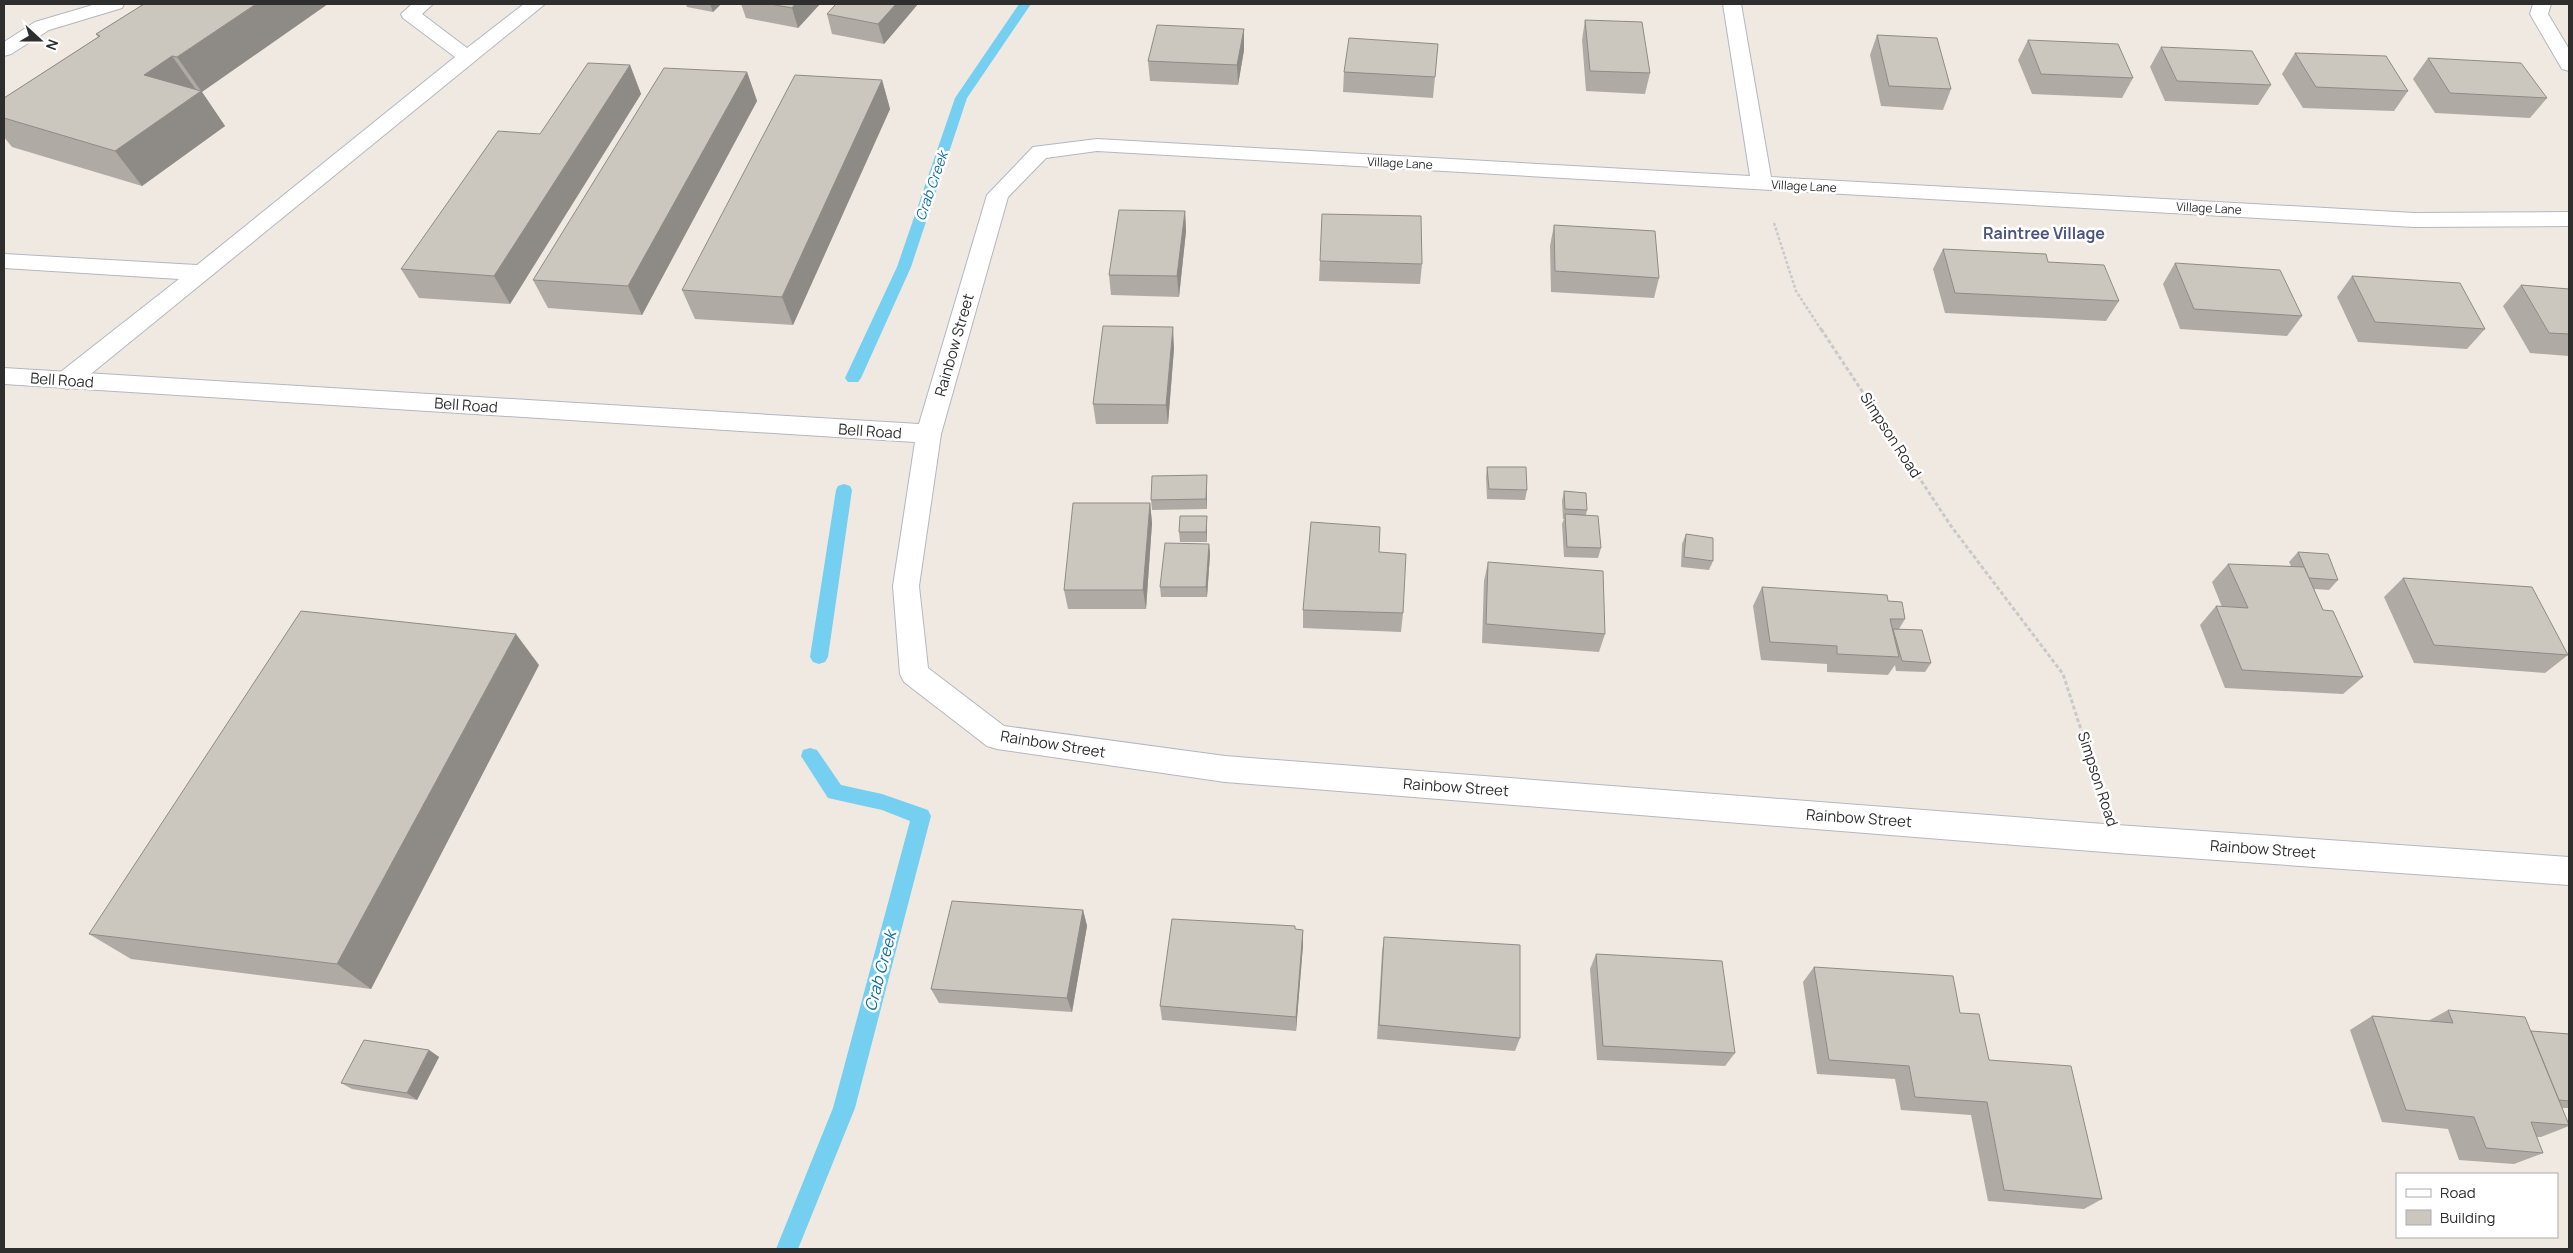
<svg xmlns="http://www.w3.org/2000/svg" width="2573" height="1253" font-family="Manrope,sans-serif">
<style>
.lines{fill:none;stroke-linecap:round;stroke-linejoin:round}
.stream{fill:#75cff0;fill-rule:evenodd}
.service-casing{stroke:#b4b7c1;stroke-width:2}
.minor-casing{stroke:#b4b7c1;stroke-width:2}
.path-far2{stroke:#c9c9c9;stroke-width:2.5;stroke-dasharray:3 2;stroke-linecap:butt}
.path-far1{stroke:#c9c9c9;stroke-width:3;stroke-dasharray:4 2.5;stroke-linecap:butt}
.path{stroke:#c9c9c9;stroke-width:4;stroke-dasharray:4.5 3;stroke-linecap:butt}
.service{fill:#fff;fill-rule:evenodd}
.minor{fill:#fff;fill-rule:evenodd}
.wall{fill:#afaba4}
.shaded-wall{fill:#8e8b86}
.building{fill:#cbc7bf;stroke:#8e8b86}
.labels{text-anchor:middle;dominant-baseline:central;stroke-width:5;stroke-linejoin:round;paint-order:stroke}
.far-street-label{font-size:12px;fill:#2e2e2e;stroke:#fff}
.far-water-label{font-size:14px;font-style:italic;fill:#0d6fa3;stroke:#fff}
.street-label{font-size:15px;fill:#2e2e2e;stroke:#fff}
.neighbourhood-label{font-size:16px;font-weight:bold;fill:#4d5680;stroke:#fff}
.water-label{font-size:16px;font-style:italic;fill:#0d6fa3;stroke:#fff}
</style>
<rect width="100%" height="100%" fill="#efe9e1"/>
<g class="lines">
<!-- stream -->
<g class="stream">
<polygon points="1019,4 1031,4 967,98 911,267 861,378 858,382 848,382 845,378 897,267 955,98"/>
<polygon points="844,484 850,486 852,490 828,657 825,662 819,664 813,662 810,657 836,490 838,486"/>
<polygon points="810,748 817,750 841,785 882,794 928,810 931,816 855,1108 798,1249 776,1249 833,1108 910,821 882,810 828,798 801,756 803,750"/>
</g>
<!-- service casing -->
<g class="service-casing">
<g id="service">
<polygon points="96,4 124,4 122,8 49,30 11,54 4,56 4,42 35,22"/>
<polygon points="412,4 433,4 422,14 467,48 524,4 545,4 76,386 67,389 58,386 55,380 58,374 179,279 4,268 4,254 197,265 455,57 403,18 401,14"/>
</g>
</g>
<!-- minor casing -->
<g class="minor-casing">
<g id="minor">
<polygon points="1723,4 1741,4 1771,177 2414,213 2569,212 2569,226 2414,227 1097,151 1046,158 1008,197 941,434 919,586 928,668 1004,726 1225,756 2117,825 2569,857 2569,885 2117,853 1225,782 997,749 987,746 904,682 900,674 893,586 915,442 4,384 4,368 919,424 987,195 1033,147 1097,139 1750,176"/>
<polygon points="2533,4 2551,4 2548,14 2569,49 2569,71 2562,69 2530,14"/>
</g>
</g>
<!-- path-far2 -->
<polyline class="path-far2" points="1774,223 1796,291 1822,331"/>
<!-- path-far1 -->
<polyline class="path-far1" points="1821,329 1951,526 2063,674 2085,742"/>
<!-- path -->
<polyline class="path" points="2085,740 2102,793"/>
<!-- service -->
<use href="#service" class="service"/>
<!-- minor -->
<use href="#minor" class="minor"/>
</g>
<!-- wall -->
<g class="wall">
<polygon points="144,4 202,92 225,126 142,186 12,147 4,137 4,98 98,37 96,34"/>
<polygon points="686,4 721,4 713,12 687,7"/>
<polygon points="741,4 820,4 798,28 746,18"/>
<polygon points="836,4 918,4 884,44 832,34 827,14"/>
<polygon points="1585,20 1650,73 1645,94 1586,91 1582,40"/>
<polygon points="1244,29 1244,50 1238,85 1150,81 1148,61"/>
<polygon points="1877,35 1951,89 1943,110 1881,106 1870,55"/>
<polygon points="2028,40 2133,78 2122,98 2032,94 2018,60"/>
<polygon points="1438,44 1433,98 1343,92 1344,72"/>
<polygon points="2161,47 2271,85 2258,105 2165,101 2150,67"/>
<polygon points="2295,53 2408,91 2394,111 2303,108 2282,74"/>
<polygon points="2428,58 2547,98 2530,118 2435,113 2413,79"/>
<polygon points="630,65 641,94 510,304 419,298 401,269 540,134"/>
<polygon points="747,72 757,101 642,315 548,308 533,280"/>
<polygon points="882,80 890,109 793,325 695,319 682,290"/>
<polygon points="1185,211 1186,231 1179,297 1111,295 1109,275"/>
<polygon points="1554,225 1659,278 1654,298 1551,292 1550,246"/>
<polygon points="1943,249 2048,262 2119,301 2106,321 1945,313 1933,269"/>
<polygon points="1320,261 1422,264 1420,284 1319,281"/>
<polygon points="2175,263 2302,316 2287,336 2180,329 2163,284"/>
<polygon points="2352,276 2485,329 2467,349 2358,342 2337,297"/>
<polygon points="2521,285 2569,289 2569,356 2530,353 2503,306"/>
<polygon points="1174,348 1168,424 1096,424 1093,404"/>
<polygon points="1487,467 1527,490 1525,500 1487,499 1486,477"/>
<polygon points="1207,475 1207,509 1152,510 1151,500"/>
<polygon points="1564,491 1587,510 1586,515 1601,548 1598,558 1564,557 1562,524 1564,519 1563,519 1562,501"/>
<polygon points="1150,503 1152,523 1146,609 1068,609 1064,590"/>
<polygon points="1207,526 1207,542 1180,542 1179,532"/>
<polygon points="1686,534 1713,561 1709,570 1681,567 1682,544"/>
<polygon points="1209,544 1210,554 1207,597 1161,597 1160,587"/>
<polygon points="1379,552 1403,613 1401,632 1303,628 1303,610"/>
<polygon points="2298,552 2338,580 2329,590 2314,589 2323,610 2363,677 2343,694 2225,688 2200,625 2216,606 2222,607 2212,582 2228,564 2291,566 2289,562"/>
<polygon points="1488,562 1605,634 1599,652 1482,643 1484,581"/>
<polygon points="2403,578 2568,655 2545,673 2414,663 2384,597"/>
<polygon points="1762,587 1888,601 1905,619 1899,629 1931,663 1925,672 1896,671 1895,665 1888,675 1827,672 1827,664 1761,660 1753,606"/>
<polygon points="539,665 371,989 131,959 89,934"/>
<polygon points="1083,910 1087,926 1072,1012 939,1003 931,989"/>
<polygon points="1303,930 1303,945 1296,1031 1162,1020 1160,1006"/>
<polygon points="1384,937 1520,1038 1515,1051 1377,1039 1382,952"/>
<polygon points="1596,954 1735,1053 1725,1066 1597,1060 1590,969"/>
<polygon points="1814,967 1960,1013 1989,1060 2102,1199 2084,1209 1988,1201 1971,1115 1901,1110 1895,1079 1817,1074 1803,982"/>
<polygon points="2448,1010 2531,1031 2569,1034 2569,1108 2562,1108 2569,1126 2541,1137 2536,1137 2543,1153 2514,1164 2459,1160 2448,1129 2382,1122 2350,1030 2372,1016 2428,1021"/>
<polygon points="429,1050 439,1057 417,1100 352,1089 341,1083"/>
</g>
<!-- shaded-wall -->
<g class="shaded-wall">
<polygon points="256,4 328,4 202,92 225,126 142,186 115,151 201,91 177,57"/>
<polygon points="710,4 721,4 713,12"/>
<polygon points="795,4 820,4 798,28 792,8"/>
<polygon points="896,4 918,4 884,44 878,24"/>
<polygon points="1244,29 1244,50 1238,85 1237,65"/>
<polygon points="172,56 197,91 144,75"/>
<polygon points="630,65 641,94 510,304 494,276"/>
<polygon points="747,72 757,101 642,315 628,286"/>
<polygon points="882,80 890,109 793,325 782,297"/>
<polygon points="1185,211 1186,231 1179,297 1177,276"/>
<polygon points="1173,327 1174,348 1168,424 1166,405"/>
<polygon points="1207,475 1207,509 1206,499"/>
<polygon points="1150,503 1152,523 1146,609 1143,590"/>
<polygon points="1207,516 1207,542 1206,532"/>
<polygon points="1209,544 1210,554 1207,597 1206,587"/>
<polygon points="516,634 539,665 371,989 337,964"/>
<polygon points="1083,910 1087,926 1072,1012 1067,998"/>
<polygon points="1303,930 1303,945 1296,1031 1296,1017"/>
<polygon points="429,1050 439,1057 417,1100 407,1093"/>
</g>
<!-- building -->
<g class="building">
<polygon points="144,4 256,4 177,57 172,56 144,75 201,91 115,151 4,118 4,98 100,36 96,34"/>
<polygon points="770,4 795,4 792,8"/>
<polygon points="836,4 896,4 878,24 827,14"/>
<polygon points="1585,20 1642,22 1650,73 1590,71"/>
<polygon points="1157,25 1244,29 1237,65 1148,61"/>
<polygon points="1877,35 1937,38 1951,89 1889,86"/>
<polygon points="1349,38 1438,44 1435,77 1344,72"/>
<polygon points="2028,40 2118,44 2133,78 2041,74"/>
<polygon points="2161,47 2252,51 2271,85 2177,81"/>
<polygon points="2295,53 2386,56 2408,91 2316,87"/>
<polygon points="2428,58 2521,63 2547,98 2450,93"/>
<polygon points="588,63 630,65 494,276 401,269 498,131 540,134"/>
<polygon points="664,68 747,72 628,286 533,280"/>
<polygon points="795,75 882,80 782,297 682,290"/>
<polygon points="1119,210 1185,211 1177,276 1109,275"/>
<polygon points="1322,214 1421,216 1422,264 1320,261"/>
<polygon points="1554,225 1655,231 1659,278 1555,271"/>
<polygon points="1943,249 2046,254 2048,262 2104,265 2119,301 1955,293"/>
<polygon points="2175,263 2280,270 2302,316 2194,309"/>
<polygon points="2352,276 2460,283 2485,329 2375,322"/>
<polygon points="2521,285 2569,289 2569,334 2549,333"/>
<polygon points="1103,326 1173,327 1166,405 1093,404"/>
<polygon points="1487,467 1526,467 1527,490 1489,489"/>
<polygon points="1207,475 1206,499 1151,500 1152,476"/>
<polygon points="1564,491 1586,493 1587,510 1565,509"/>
<polygon points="1073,503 1150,503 1143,590 1064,590"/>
<polygon points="1565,514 1598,516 1601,548 1567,547"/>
<polygon points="1180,516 1207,516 1206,532 1179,532"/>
<polygon points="1311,522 1380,527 1379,552 1406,554 1403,613 1303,610"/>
<polygon points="1686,534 1713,538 1713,561 1684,557"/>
<polygon points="1165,543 1209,544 1206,587 1160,587"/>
<polygon points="2298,552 2328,554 2338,580 2309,578"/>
<polygon points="1488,562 1603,571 1605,634 1486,624"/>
<polygon points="2228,564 2304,567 2323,610 2333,611 2363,677 2242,670 2216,606 2248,608"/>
<polygon points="2403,578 2532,587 2568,655 2434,645"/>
<polygon points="1762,587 1887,595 1888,601 1902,602 1905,619 1890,619 1899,657 1837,654 1837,646 1770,642"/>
<polygon points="301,611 516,634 337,964 89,934"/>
<polygon points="1893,629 1922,630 1931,663 1902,661"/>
<polygon points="952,901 1083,910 1067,998 931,989"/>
<polygon points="1172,919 1295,926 1295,929 1303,930 1296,1017 1160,1006"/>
<polygon points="1384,937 1520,945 1520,1038 1379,1025"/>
<polygon points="1596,954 1722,961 1735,1053 1603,1046"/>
<polygon points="1814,967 1953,976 1960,1013 1979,1014 1989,1060 2071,1066 2102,1199 2004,1190 1987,1102 1915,1097 1909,1066 1829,1060"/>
<polygon points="2448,1010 2525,1017 2569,1125 2531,1122 2543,1153 2486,1148 2474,1117 2406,1110 2372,1016 2453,1023"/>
<polygon points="2531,1031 2569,1034 2569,1101 2559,1100"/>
<polygon points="364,1040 429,1050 407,1093 341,1083"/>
</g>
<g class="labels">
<!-- far-street labels -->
<g class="far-street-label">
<text transform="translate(1400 163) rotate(3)">Village Lane</text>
<text transform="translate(1804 186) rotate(3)">Village Lane</text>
<text transform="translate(2209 208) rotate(3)">Village Lane</text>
</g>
<!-- far-water labels -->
<g class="far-water-label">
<text transform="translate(931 186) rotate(-71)">Crab Creek</text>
</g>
<!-- street labels -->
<g class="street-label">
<text transform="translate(954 345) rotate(-74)">Rainbow Street</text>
<text transform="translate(62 380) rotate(4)">Bell Road</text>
<text transform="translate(466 405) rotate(4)">Bell Road</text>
<text transform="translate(870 431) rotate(4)">Bell Road</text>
<text transform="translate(1891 435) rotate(57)">Simpson Road</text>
<text transform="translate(1053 744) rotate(9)">Rainbow Street</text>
<text transform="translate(2098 779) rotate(72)">Simpson Road</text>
<text transform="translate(1456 787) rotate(4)">Rainbow Street</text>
<text transform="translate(1859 818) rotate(4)">Rainbow Street</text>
<text transform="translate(2263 849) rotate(4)">Rainbow Street</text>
</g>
<!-- neighbourhood labels -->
<g class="neighbourhood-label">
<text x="2044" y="233">Raintree Village</text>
</g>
<!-- water labels -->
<g class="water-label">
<text transform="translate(880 971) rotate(-75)">Crab Creek</text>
</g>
</g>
<!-- border -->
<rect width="2573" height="1253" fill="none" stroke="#2e2e2e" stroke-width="10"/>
<!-- legend -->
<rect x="2396" y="1173" width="162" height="65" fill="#ffffff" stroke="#ababab"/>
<rect x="2406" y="1189" width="25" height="8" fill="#ffffff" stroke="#ababab"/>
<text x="2440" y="1198" font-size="15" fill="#2e2e2e">Road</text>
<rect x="2406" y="1210" width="25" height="15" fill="#cbc7bf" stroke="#ababab"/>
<text x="2440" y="1223" font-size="15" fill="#2e2e2e">Building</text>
<!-- north arrow -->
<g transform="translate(40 40) rotate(111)" stroke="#ffffff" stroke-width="4" paint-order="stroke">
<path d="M0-4L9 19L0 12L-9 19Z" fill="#2e2e2e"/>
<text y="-8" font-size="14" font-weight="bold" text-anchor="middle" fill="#2e2e2e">N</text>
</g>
</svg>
